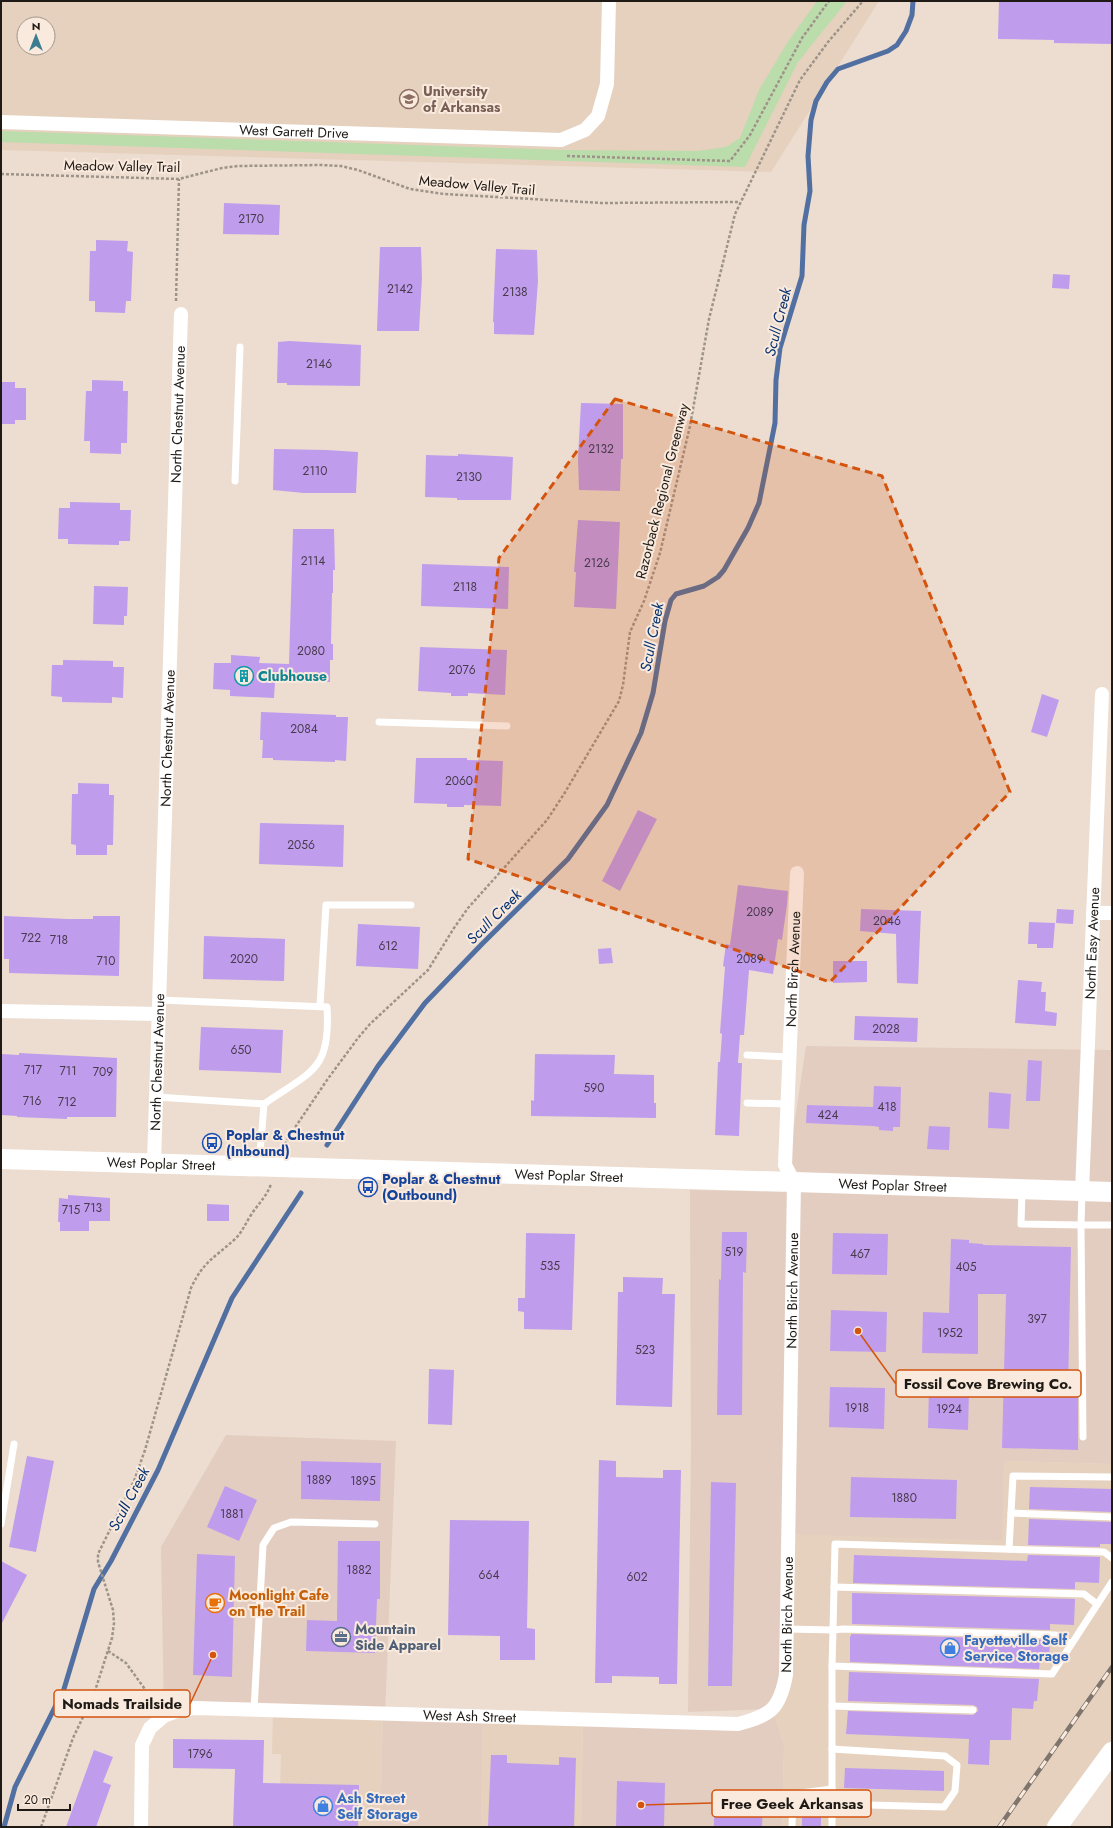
<svg xmlns="http://www.w3.org/2000/svg" width="1113" height="1828" font-family="Jost,sans-serif">
<style>
.commercial{fill:#e3cdc1}
.built{fill:#e5d1be;fill-rule:evenodd}
.green{fill:#bbdcab}
.lines{fill:none;stroke-linecap:round;stroke-linejoin:round}
.stream{stroke:#5170a1;stroke-width:5}
.building{fill:#c09ced}
.path{stroke:#9e9389;stroke-width:2.5;stroke-dasharray:3 2;stroke-linecap:butt}
.lane{stroke:#fff;stroke-width:7}
.street{stroke:#fff;stroke-width:14}
.secondary{stroke:#fff;stroke-width:20}
.rail-casing{stroke:#7f756d;stroke-width:4.5}
.rail{stroke:#f9eadd;stroke-width:3;stroke-dasharray:9;stroke-linecap:butt}
.marked{fill:#d4530d;fill-opacity:0.2;stroke:#d4530d;stroke-width:3;stroke-dasharray:8 5;stroke-linejoin:round}
.labels{text-anchor:middle;dominant-baseline:central;stroke-width:4;stroke-linejoin:round;paint-order:stroke}
.number-label{font-size:12px;fill:#473a4b}
.education-label{font-size:14px;font-weight:bold;fill:#785e54;stroke:#f9eadd;text-anchor:start}
.street-label{font-size:14px;fill:#1f1a15;stroke:#f9eadd}
.culture-label{font-size:14px;font-weight:bold;fill:#0d838f;stroke:#f9eadd;text-anchor:start}
.transit-label{font-size:14px;font-weight:bold;fill:#164399;stroke:#f9eadd;text-anchor:start}
.food-label{font-size:14px;font-weight:bold;fill:#c56008;stroke:#f9eadd;text-anchor:start}
.service-label{font-size:14px;font-weight:bold;fill:#4e5e75;stroke:#f9eadd;text-anchor:start}
.shop-label{font-size:14px;font-weight:bold;fill:#366cbe;stroke:#f9eadd;text-anchor:start}
.water-label{font-size:15px;font-style:italic;fill:#073272;stroke:#f9eadd}
.leader{fill:none;stroke:#d4530d;stroke-width:1.5}
.callout-dot{fill:#d4530d;stroke:#f9eadd;stroke-width:1.5}
.callout{fill:#f9eadd;stroke:#d4530d;stroke-width:1.5}
.callout-label{font-size:15px;text-anchor:middle;font-weight:bold;fill:#1f1a15}
</style>
<rect width="100%" height="100%" fill="#ecddd0"/>
<!-- commercial -->
<g class="commercial">
<polygon points="806,1046 1112,1050 1112,1464 1004,1461 1003,1541 789,1535 786,1675 773,1709 784,1746 782,1827 581,1827 583,1719 738,1724 772,1709 688,1712 691,1447 690,1190 784,1192"/>
<polygon points="226,1435 396,1441 385,1714 483,1716 481,1827 380,1827 383,1714 195,1708 164,1716 161,1547"/>
</g>
<!-- built -->
<g class="built">
<path d="M1 1H879L771 172 1 150ZM24 24H48V48H24Z"/>
<polygon points="1004,1461 1112,1464 1112,1752 1057,1827 782,1827 784,1746 773,1709 782,1694 789,1534 1002,1541"/>
<polygon points="273,1711 383,1714 380,1827 279,1827 281,1754 272,1754"/>
<polygon points="483,1716 583,1719 581,1827 481,1827"/>
</g>
<!-- green -->
<polygon class="green" points="817,1 847,1 798,62 745,167 1,142 1,131 564,150 698,151 726,147 740,138 759,90 787,43"/>
<g class="lines">
<!-- stream -->
<g class="stream">
<polyline points="327,1145 378,1066 425,1003 482,944 568,859 607,805 641,733 653,693 665,621 671,600 676,594 704,586 718,577 724,570 748,528 759,503 775,423 776,380 780,348 802,276 804,225 810,191 808,156 811,120 816,101 827,82 838,69 888,51 897,45 906,31 912,15 913,1"/>
<polyline points="4,1827 15,1787 64,1689 94,1589 111,1561 158,1470 232,1298 301,1193"/>
</g>
</g>
<!-- building -->
<g class="building">
<polygon points="999,1 1112,1 1112,44 1054,43 1054,40 998,39"/>
<polygon points="224,203 280,205 279,235 223,234"/>
<polygon points="96,240 128,241 127,251 133,252 131,301 126,301 125,313 95,312 95,301 89,301 90,251 96,251"/>
<polygon points="380,247 421,247 422,278 419,331 377,331"/>
<polygon points="496,249 537,250 538,281 534,335 494,334 494,322 493,322"/>
<polygon points="1053,274 1070,275 1069,289 1052,288"/>
<polygon points="289,341 361,345 360,386 287,385 287,383 277,383 278,342"/>
<polygon points="92,380 123,381 123,391 128,391 127,443 121,443 121,454 90,453 90,441 84,441 86,391 92,391"/>
<polygon points="1,382 15,382 15,388 26,388 26,420 15,420 15,424 1,424"/>
<polygon points="581,403 623,404 623,459 621,459 620,491 579,490 578,458"/>
<polygon points="274,449 327,450 358,452 356,493 304,493 273,490"/>
<polygon points="458,454 513,457 511,500 457,500 457,498 425,497 426,455 458,456"/>
<polygon points="70,502 120,503 120,510 131,510 130,541 119,541 119,545 68,544 68,539 58,539 59,508 70,508"/>
<polygon points="578,520 620,522 616,609 574,607 576,572 574,572"/>
<polygon points="293,529 334,529 335,570 333,570 333,593 332,593 331,644 333,644 333,660 330,660 330,682 275,682 274,698 230,696 230,690 213,689 214,663 231,663 231,655 260,657 259,663 289,664"/>
<polygon points="422,564 509,567 508,609 421,606"/>
<polygon points="94,586 128,587 127,616 124,616 124,625 93,624"/>
<polygon points="420,647 507,650 505,695 468,693 468,696 451,696 451,693 418,691"/>
<polygon points="63,660 113,661 113,667 124,667 123,698 112,697 112,703 62,702 62,697 51,696 52,665 63,665"/>
<polygon points="1042,694 1059,700 1047,737 1031,732"/>
<polygon points="261,712 336,715 336,717 348,717 346,761 335,760 335,762 273,760 273,758 262,758 263,740 260,740"/>
<polygon points="416,758 467,758 467,760 503,761 501,806 464,805 464,807 447,807 447,804 414,803"/>
<polygon points="78,783 109,784 109,795 114,795 113,845 107,845 107,855 76,855 76,845 71,844 72,794 78,794"/>
<polygon points="638,810 657,819 620,891 602,881"/>
<polygon points="260,823 344,825 343,867 259,864"/>
<polygon points="738,885 788,891 787,905 782,940 778,939 773,974 749,970 744,1035 740,1035 738,1063 742,1063 739,1136 715,1135 718,1062 720,1062 722,1034 720,1033 725,967 723,966 726,944 730,945"/>
<polygon points="861,909 921,911 918,984 897,983 896,934 860,931"/>
<polygon points="1057,909 1074,910 1073,924 1056,923"/>
<polygon points="4,916 68,919 93,919 93,916 120,916 119,976 9,973 9,959 4,959"/>
<polygon points="1029,922 1055,923 1053,948 1037,948 1037,944 1028,944"/>
<polygon points="358,924 420,927 418,969 356,966"/>
<polygon points="204,936 285,939 284,981 203,979"/>
<polygon points="611,948 613,963 599,964 598,949"/>
<polygon points="833,961 867,961 867,982 833,983"/>
<polygon points="1018,980 1042,982 1041,992 1046,992 1045,1011 1057,1013 1056,1026 1015,1023"/>
<polygon points="855,1016 918,1018 917,1042 854,1040"/>
<polygon points="201,1027 283,1030 281,1073 199,1070"/>
<polygon points="19,1053 117,1058 116,1117 67,1117 67,1119 17,1117 17,1116 1,1115 1,1054 19,1055"/>
<polygon points="535,1054 615,1055 614,1074 654,1075 654,1103 656,1103 656,1118 531,1116 531,1100 534,1101"/>
<polygon points="1028,1060 1042,1061 1040,1101 1026,1101"/>
<polygon points="874,1086 901,1087 900,1127 893,1127 893,1131 879,1130 879,1127 873,1126 806,1123 807,1105 873,1107"/>
<polygon points="989,1092 1011,1094 1009,1129 988,1128"/>
<polygon points="929,1126 950,1127 949,1150 927,1149"/>
<polygon points="68,1195 110,1198 110,1221 89,1221 89,1231 60,1231 60,1222 58,1222 59,1198 68,1199"/>
<polygon points="207,1204 229,1205 229,1221 207,1221"/>
<polygon points="722,1232 747,1232 746,1273 743,1272 742,1415 717,1415 719,1279 721,1280"/>
<polygon points="526,1233 575,1234 572,1330 524,1329 524,1312 518,1311 518,1298 525,1298"/>
<polygon points="833,1233 888,1234 887,1275 832,1274"/>
<polygon points="951,1239 969,1240 969,1243 983,1244 983,1245 1071,1247 1068,1390 1078,1391 1078,1450 1002,1448 1006,1294 978,1294 978,1354 922,1353 923,1312 949,1313"/>
<polygon points="623,1277 663,1278 662,1294 675,1294 672,1407 616,1405 618,1292 623,1292"/>
<polygon points="831,1310 887,1312 886,1352 830,1351"/>
<polygon points="429,1369 454,1370 452,1425 428,1424"/>
<polygon points="830,1387 885,1388 884,1429 829,1427"/>
<polygon points="929,1389 969,1390 968,1430 928,1428"/>
<polygon points="27,1456 54,1461 36,1552 9,1547"/>
<polygon points="599,1460 616,1461 616,1477 663,1478 663,1470 681,1470 677,1684 659,1684 659,1677 612,1676 612,1683 595,1683"/>
<polygon points="301,1461 381,1463 380,1501 301,1499"/>
<polygon points="851,1477 957,1480 956,1519 850,1517"/>
<polygon points="711,1482 736,1483 732,1686 708,1686"/>
<polygon points="225,1486 257,1500 239,1541 207,1527"/>
<polygon points="1030,1487 1112,1489 1112,1512 1029,1509"/>
<polygon points="1029,1519 1112,1522 1112,1544 1100,1544 1100,1547 1028,1545"/>
<polygon points="450,1520 529,1521 527,1628 535,1629 535,1660 500,1660 500,1636 448,1635"/>
<polygon points="338,1541 380,1541 380,1599 377,1599 375,1653 306,1651 307,1620 337,1621"/>
<polygon points="197,1554 235,1556 232,1677 193,1675"/>
<polygon points="854,1555 1027,1561 1028,1555 1100,1557 1099,1583 1075,1582 1075,1589 853,1583"/>
<polygon points="1,1561 27,1575 1,1625"/>
<polygon points="852,1593 1075,1599 1074,1625 1050,1624 1050,1630 852,1624"/>
<polygon points="851,1634 1050,1640 1049,1660 1040,1660 1039,1669 850,1662 850,1636 851,1636"/>
<polygon points="849,1672 1039,1679 1037,1701 1034,1701 1033,1709 1012,1708 1011,1740 990,1740 989,1765 968,1764 969,1739 846,1734 848,1711 973,1715 978,1711 977,1707 973,1705 848,1701"/>
<polygon points="173,1739 264,1740 263,1783 359,1785 358,1827 233,1827 235,1769 173,1768"/>
<polygon points="94,1750 113,1757 103,1782 111,1785 96,1827 66,1827"/>
<polygon points="491,1755 507,1755 507,1763 559,1765 559,1757 576,1758 574,1827 488,1827"/>
<polygon points="845,1768 944,1771 944,1791 844,1788"/>
<polygon points="617,1781 665,1783 664,1827 616,1827"/>
<polygon points="714,1791 763,1791 762,1827 714,1827"/>
<rect x="802" y="1809" width="19" height="18"/>
</g>
<g class="lines">
<!-- path -->
<g class="path">
<polyline points="567,156 730,161 750,135 802,38 829,1"/>
<polyline points="1,174 179,179 222,168 238,166 321,165 341,166 358,170 410,189 444,194 602,203 740,202"/>
<polyline points="176,301 179,179"/>
<polyline points="283,1149 288,1138 327,1080 358,1038 370,1024 428,970 454,928 468,908 547,820 564,794 619,701 623,685 630,632 644,601 660,553 690,426 709,319 735,214 800,80 828,42 863,1"/>
<polyline points="108,1651 126,1663 155,1703"/>
<path d="M41 1827 73 1738 94 1694 112 1638 114 1623 113 1610 98 1562V1554L134 1481 145 1450 191 1288C203 1262 214 1258 234 1240 242 1233 245 1224 251 1215 258 1204 267 1196 271 1184"/>
</g>
<!-- lane -->
<g class="lane">
<polyline points="235,481 240,347"/>
<polyline points="379,722 507,726"/>
<path d="M160 1000 327 1007C331 1071 311 1071 264 1104L259 1165"/>
<polyline points="320,1006 326,905 411,905"/>
<polyline points="747,1055 789,1057"/>
<polyline points="156,1097 264,1104"/>
<polyline points="747,1103 788,1104"/>
<polyline points="1022,1191 1021,1224 1081,1225 1082,1192"/>
<polyline points="1083,1437 1081,1225 1112,1225"/>
<polyline points="1011,1513 1112,1517"/>
<polyline points="1,1524 14,1444"/>
<polyline points="1009,1549 1013,1476 1112,1477"/>
<polyline points="834,1587 1084,1594 1097,1604"/>
<polyline points="787,1629 833,1630 835,1544 1104,1552 1112,1558"/>
<polyline points="1071,1644 1056,1635 843,1629 833,1630 832,1666 1052,1674 1112,1582"/>
<polyline points="832,1706 973,1710"/>
<polyline points="254,1710 263,1545 274,1528 291,1522 375,1524"/>
<polyline points="832,1749 945,1756 957,1765 955,1791 944,1807 832,1804"/>
<polyline points="792,1827 793,1794 832,1789"/>
<polyline points="832,1827 832,1666"/>
</g>
<!-- street -->
<g class="street">
<path id="s1" d="M1 122 561 140 585 130 598 116 607 84 609 1"/>
<polyline points="1093,913 1112,913"/>
<polyline points="1,1011 159,1014"/>
<path id="s2" d="M154 1162 181 314"/>
<path id="s3" d="M1082 1192 1102 694"/>
<path id="s4" d="M141 1827 142 1745 150 1728 164 1716 180 1710 195 1708 738 1724C771 1716 780 1708 786 1675L794 1182 785 1165 797 873"/>
</g>
<!-- secondary -->
<g class="secondary">
<path id="s5" d="M1 1159 794 1182 1112 1192"/>
<polyline points="1057,1827 1112,1752"/>
</g>
<!-- rail casing -->
<g class="rail-casing">
<polyline id="rail" points="999,1827 1112,1667"/>
</g>
<!-- rail -->
<use href="#rail" class="rail"/>
</g>
<!-- marked area -->
<path class="marked" d="M615 399 882 476 1010 792 830 982 468 859 499 558Z"/>
<!-- icons -->
<defs>
<g id="university-ring" transform="scale(1)"><circle r="9.5" fill="#f9eadd" stroke="#8d6e63" stroke-width="1.5"/><path d="M0-5L7-2L0 1L-7-2ZM-4 1L0 2.5L4 1V4Q0 6-4 4Z" fill="#8d6e63"/></g>
<g id="building-ring" transform="scale(1)"><circle r="9.5" fill="#f9eadd" stroke="#0f9aa8" stroke-width="1.5"/><path d="M-4-6H4V6H1V3H-1V6H-4ZM-2.5-4.3h1.7v1.8h-1.7ZM.8-4.3h1.7v1.8H.8ZM-2.5-1h1.7V.8h-1.7ZM.8-1h1.7V.8H.8Z" fill="#0f9aa8"/></g>
<g id="bus-ring" transform="scale(1)"><circle r="9.5" fill="#f9eadd" stroke="#1a4fb4" stroke-width="1.5"/><path d="M-5-6H5V4H4V6H2V4H-2V6H-4V4H-5ZM-3.5-4V0h7V-4ZM-3.5 1.2v1.5H-2V1.2ZM2 1.2v1.5H3.5V1.2Z" fill="#1a4fb4"/></g>
<g id="cafe-ring" transform="scale(1)"><circle r="9.5" fill="#f9eadd" stroke="#e8710a" stroke-width="1.5"/><path d="M-5.5-4.5H6V0H3Q3 3.5 0 3.5H-2.5Q-5.5 3.5-5.5 0ZM3-3.2v2h1.7v-2ZM-6 4.5H4V6H-6Z" fill="#e8710a"/></g>
<g id="office-ring" transform="scale(1)"><circle r="9.5" fill="#f9eadd" stroke="#5c6f8a" stroke-width="1.5"/><path d="M-6-3h4V-5.5h4V-3h4V5H-6ZM-1-4.5V-3h2v-1.5ZM-6 0V1H6V0Z" fill="#5c6f8a"/></g>
<g id="shop-ring" transform="scale(1)"><circle r="9.5" fill="#f9eadd" stroke="#3f7fe0" stroke-width="1.5"/><path d="M-5-2.5h2.3a2.7 3.5 0 0 1 5.4 0H5L5.5 6h-11ZM-1.5-2.5h3a1.5 2.3 0 0 0-3 0Z" fill="#3f7fe0"/></g>
</defs>
<g fill-rule="evenodd">
<use href="#university-ring" x="409" y="99"/>
<use href="#building-ring" x="244" y="676"/>
<use href="#bus-ring" x="212" y="1143"/>
<use href="#bus-ring" x="368" y="1187"/>
<use href="#cafe-ring" x="215" y="1603"/>
<use href="#office-ring" x="341" y="1637"/>
<use href="#shop-ring" x="950" y="1648"/>
<use href="#shop-ring" x="323" y="1806"/>
</g>
<g class="labels">
<!-- number labels -->
<g class="number-label">
<text x="251" y="219">2170</text>
<text x="400" y="289">2142</text>
<text x="515" y="292">2138</text>
<text x="319" y="364">2146</text>
<text x="601" y="449">2132</text>
<text x="315" y="471">2110</text>
<text x="469" y="477">2130</text>
<text x="313" y="561">2114</text>
<text x="597" y="563">2126</text>
<text x="465" y="587">2118</text>
<text x="311" y="651">2080</text>
<text x="462" y="670">2076</text>
<text x="304" y="729">2084</text>
<text x="459" y="781">2060</text>
<text x="301" y="845">2056</text>
<text x="760" y="912">2089</text>
<text x="887" y="921">2046</text>
<text x="31" y="938">722</text>
<text x="59" y="940">718</text>
<text x="388" y="946">612</text>
<text x="244" y="959">2020</text>
<text x="750" y="959">2089</text>
<text x="106" y="961">710</text>
<text x="886" y="1029">2028</text>
<text x="241" y="1050">650</text>
<text x="33" y="1070">717</text>
<text x="68" y="1071">711</text>
<text x="103" y="1072">709</text>
<text x="594" y="1088">590</text>
<text x="32" y="1101">716</text>
<text x="67" y="1102">712</text>
<text x="887" y="1107">418</text>
<text x="828" y="1115">424</text>
<text x="93" y="1208">713</text>
<text x="71" y="1210">715</text>
<text x="734" y="1252">519</text>
<text x="860" y="1254">467</text>
<text x="550" y="1266">535</text>
<text x="966" y="1267">405</text>
<text x="1037" y="1319">397</text>
<text x="950" y="1333">1952</text>
<text x="645" y="1350">523</text>
<text x="857" y="1408">1918</text>
<text x="949" y="1409">1924</text>
<text x="319" y="1480">1889</text>
<text x="363" y="1481">1895</text>
<text x="904" y="1498">1880</text>
<text x="232" y="1514">1881</text>
<text x="359" y="1570">1882</text>
<text x="489" y="1575">664</text>
<text x="637" y="1577">602</text>
<text x="200" y="1754">1796</text>
</g>
<!-- education labels -->
<g class="education-label">
<text x="423" y="91">University<tspan x="423" dy="16">of Arkansas</tspan></text>
</g>
<!-- street labels -->
<g class="street-label">
<text stroke="none"><textPath href="#s1" startOffset="293">West Garrett Drive</textPath></text>
<text transform="translate(122 166) rotate(1)">Meadow Valley Trail</text>
<text transform="translate(477 185) rotate(5)">Meadow Valley Trail</text>
<text stroke="none"><textPath href="#s2" startOffset="748">North Chestnut Avenue</textPath></text>
<text transform="translate(662 491) rotate(-76)">Razorback Regional Greenway</text>
<text stroke="none"><textPath href="#s2" startOffset="424">North Chestnut Avenue</textPath></text>
<text stroke="none"><textPath href="#s3" startOffset="249">North Easy Avenue</textPath></text>
<text stroke="none"><textPath href="#s4" startOffset="1478">North Birch Avenue</textPath></text>
<text stroke="none"><textPath href="#s2" startOffset="100">North Chestnut Avenue</textPath></text>
<text stroke="none"><textPath href="#s5" startOffset="160">West Poplar Street</textPath></text>
<text stroke="none"><textPath href="#s5" startOffset="568">West Poplar Street</textPath></text>
<text stroke="none"><textPath href="#s5" startOffset="892">West Poplar Street</textPath></text>
<text stroke="none"><textPath href="#s4" startOffset="1154">North Birch Avenue</textPath></text>
<text stroke="none"><textPath href="#s4" startOffset="830">North Birch Avenue</textPath></text>
<text stroke="none"><textPath href="#s4" startOffset="426">West Ash Street</textPath></text>
</g>
<!-- culture labels -->
<g class="culture-label">
<text x="258" y="676">Clubhouse</text>
</g>
<!-- transit labels -->
<g class="transit-label">
<text x="226" y="1135">Poplar &amp; Chestnut<tspan x="226" dy="16">(Inbound)</tspan></text>
<text x="382" y="1179">Poplar &amp; Chestnut<tspan x="382" dy="16">(Outbound)</tspan></text>
</g>
<!-- food labels -->
<g class="food-label">
<text x="229" y="1595">Moonlight Cafe<tspan x="229" dy="16">on The Trail</tspan></text>
</g>
<!-- service labels -->
<g class="service-label">
<text x="355" y="1629">Mountain<tspan x="355" dy="16">Side Apparel</tspan></text>
</g>
<!-- shop labels -->
<g class="shop-label">
<text x="964" y="1640">Fayetteville Self<tspan x="964" dy="16">Service Storage</tspan></text>
<text x="337" y="1798">Ash Street<tspan x="337" dy="16">Self Storage</tspan></text>
</g>
<!-- water labels -->
<g class="water-label">
<text transform="translate(778 322) rotate(-76)">Scull Creek</text>
<text transform="translate(652 637) rotate(-79)">Scull Creek</text>
<text transform="translate(494 917) rotate(-45)">Scull Creek</text>
<text transform="translate(129 1499) rotate(-62)">Scull Creek</text>
</g>
</g>
<!-- callouts -->
<path class="leader" d="M858 1331L896 1384M213 1655L190 1704M641 1805L712 1803"/>
<g class="callout-dot">
<circle cx="858" cy="1331" r="4"/>
<circle cx="213" cy="1655" r="4"/>
<circle cx="641" cy="1805" r="4"/>
</g>
<g class="callout">
<rect x="896" y="1370" width="185" height="27" rx="4"/>
<rect x="54" y="1690" width="136" height="27" rx="4"/>
<rect x="712" y="1790" width="159" height="27" rx="4"/>
</g>
<g class="callout-label">
<text x="988" y="1389">Fossil Cove Brewing Co.</text>
<text x="122" y="1709">Nomads Trailside</text>
<text x="792" y="1809">Free Geek Arkansas</text>
</g>
<!-- border -->
<rect width="1113" height="1828" fill="none" stroke="#1f1a15" stroke-width="4"/>
<!-- north arrow -->
<g transform="translate(36 36)"><circle r="19" fill="#f9eadd" stroke="#a2978d"/>
<path d="M0-3L7 15L0 10L-7 15Z" fill="#3c7d90"/>
<text y="-6" font-size="11" font-weight="bold" text-anchor="middle" fill="#1f1a15">N</text>
</g>
<!-- scale -->
<path d="M18 1804v6h52v-6" fill="none" stroke="#1f1a15" stroke-width="2"/>
<text x="24" y="1804" font-size="12" fill="#1f1a15" stroke="#f9eadd" stroke-width="3" paint-order="stroke">20 m</text>
</svg>
